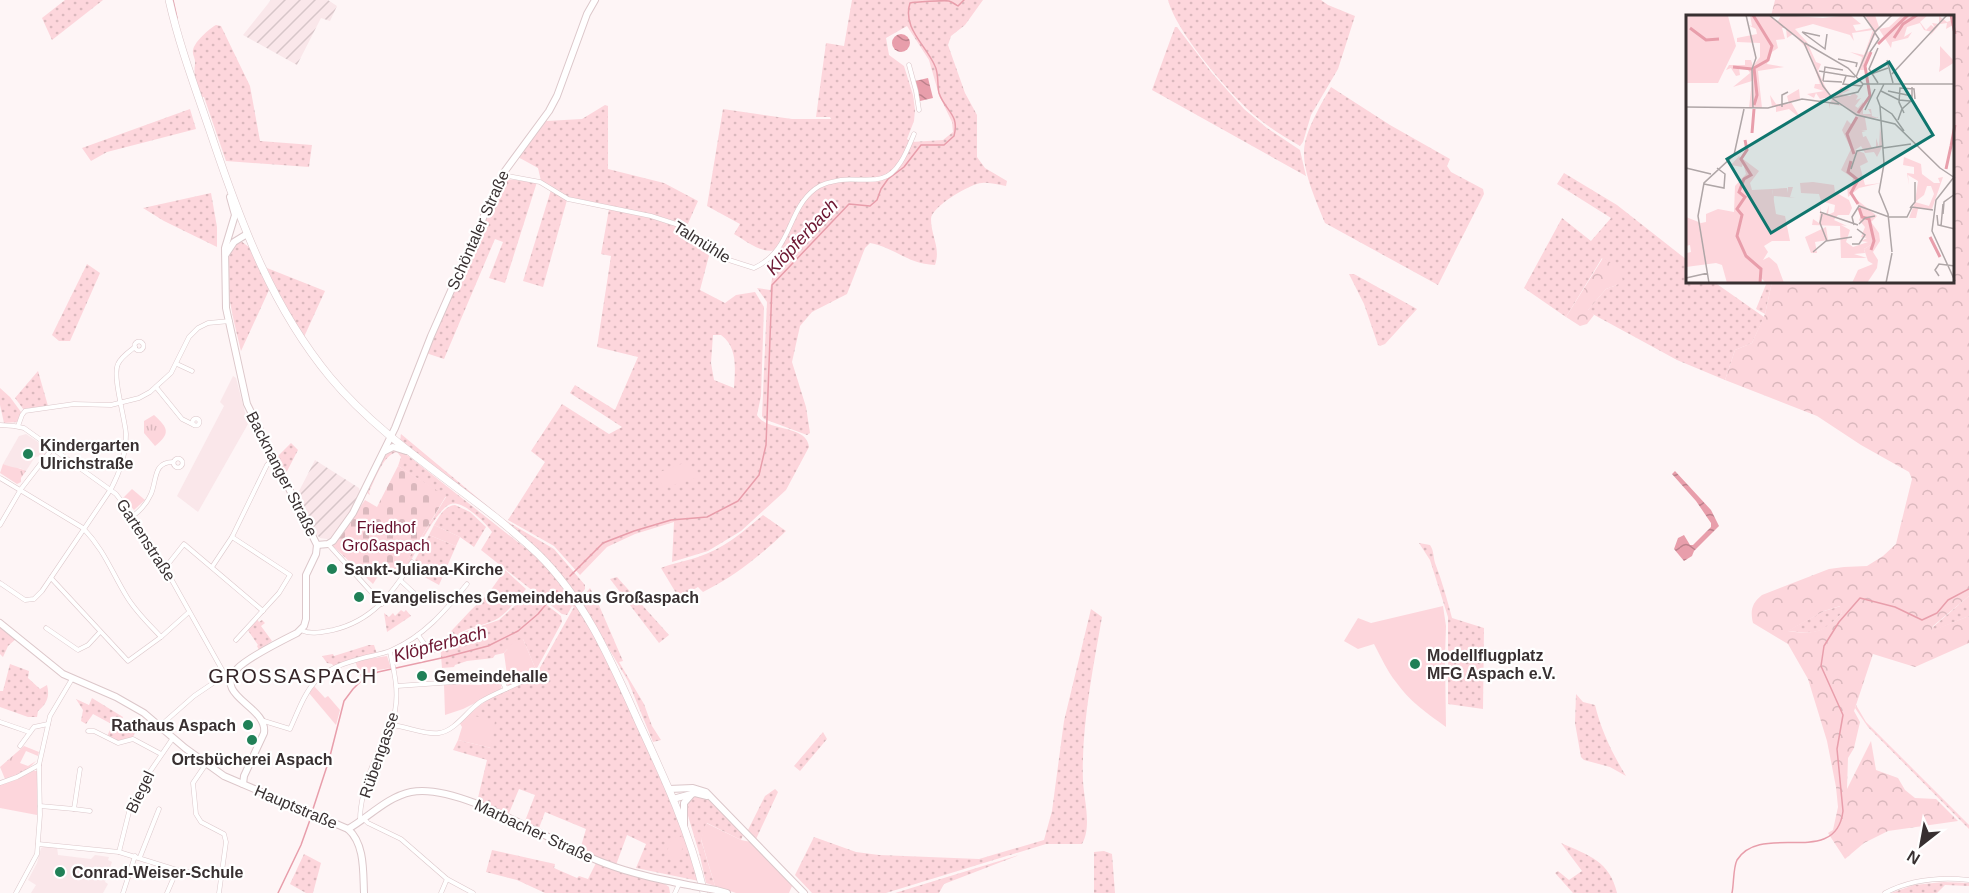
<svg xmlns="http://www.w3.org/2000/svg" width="1969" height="893" font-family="Helvetica,sans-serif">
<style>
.built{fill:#fae7ea}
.industrial{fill:url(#industrial-furrows)}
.grass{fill:url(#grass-dots);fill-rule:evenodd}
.forest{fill:url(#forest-crowns);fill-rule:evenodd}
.cemetery{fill:url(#cemetery-stones)}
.park{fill:url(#park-tufts)}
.garden{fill:#fdd6dc}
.water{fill:url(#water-waves)}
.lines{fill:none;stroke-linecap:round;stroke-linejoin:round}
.stream{stroke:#e89eab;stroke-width:1.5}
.street-casing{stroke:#dcc7ca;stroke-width:5}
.secondary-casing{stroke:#dcc7ca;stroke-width:8}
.primary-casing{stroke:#dcc7ca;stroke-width:8}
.street{stroke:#fff;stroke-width:4}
.secondary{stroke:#fff;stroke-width:6}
.primary{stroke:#fff;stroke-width:7}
.secondary-bridge-casing{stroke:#dcc7ca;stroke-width:8;stroke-linecap:butt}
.secondary-bridge{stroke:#fff;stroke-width:6}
.poi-dot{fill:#208057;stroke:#fff;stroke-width:2}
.labels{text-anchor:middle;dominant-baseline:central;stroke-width:4.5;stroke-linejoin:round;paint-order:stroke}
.street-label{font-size:16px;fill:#383031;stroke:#fff}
.poi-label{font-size:16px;font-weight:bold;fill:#383031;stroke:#fff;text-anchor:start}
.park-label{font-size:16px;fill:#660f2c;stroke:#fff}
.water-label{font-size:18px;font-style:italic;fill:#6c1631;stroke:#fff}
.quarter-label{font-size:20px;letter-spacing:1.5px;fill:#362629;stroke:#fff}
.inset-river{fill:none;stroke:#e89eab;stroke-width:3}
.inset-road{fill:none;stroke:#afa6a7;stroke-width:1.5}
.view{fill:#0f766e;fill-opacity:0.15;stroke:#0f766e;stroke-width:3}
.inset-edge{fill:none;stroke:#383031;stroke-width:3}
</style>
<defs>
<pattern id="industrial-furrows" width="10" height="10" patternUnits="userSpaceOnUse" patternTransform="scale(1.5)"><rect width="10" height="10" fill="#fae7ea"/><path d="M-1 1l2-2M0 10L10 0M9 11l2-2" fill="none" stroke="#d7c6c9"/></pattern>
<pattern id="grass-dots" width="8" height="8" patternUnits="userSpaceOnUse" patternTransform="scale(1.5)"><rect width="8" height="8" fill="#fdd6dc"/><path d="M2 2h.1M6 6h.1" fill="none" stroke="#dab8bd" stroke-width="1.8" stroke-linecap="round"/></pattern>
<pattern id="forest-crowns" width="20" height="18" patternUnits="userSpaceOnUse" patternTransform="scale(1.5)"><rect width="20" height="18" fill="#fdd6dc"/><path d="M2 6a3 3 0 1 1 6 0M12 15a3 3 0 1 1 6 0" fill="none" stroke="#dab8bd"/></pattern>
<pattern id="cemetery-stones" width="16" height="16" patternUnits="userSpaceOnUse" patternTransform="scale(1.5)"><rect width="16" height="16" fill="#fdd6dc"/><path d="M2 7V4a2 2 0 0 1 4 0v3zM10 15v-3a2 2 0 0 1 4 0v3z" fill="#dab8bd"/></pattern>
<pattern id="park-tufts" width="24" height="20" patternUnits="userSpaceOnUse" patternTransform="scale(1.5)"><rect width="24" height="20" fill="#fdd6dc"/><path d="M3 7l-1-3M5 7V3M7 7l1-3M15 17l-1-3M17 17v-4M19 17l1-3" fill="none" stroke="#dab8bd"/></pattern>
<pattern id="water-waves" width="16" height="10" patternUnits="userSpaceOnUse" patternTransform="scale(1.5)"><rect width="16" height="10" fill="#e89eab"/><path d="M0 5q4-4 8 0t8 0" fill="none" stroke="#bd818c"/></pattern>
</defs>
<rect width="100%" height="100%" fill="#fef5f6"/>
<!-- built -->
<g class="built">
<polygon points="233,376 236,378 248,424 198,512 177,496 224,406 220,402"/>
<polygon points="26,434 47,448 46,450 48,452 46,455 35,457 26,471 20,468 11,468 3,464 19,436"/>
<polygon points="45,846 57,847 58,855 91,859 95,855 109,857 108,860 112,862 105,882 108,884 103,893 31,893 36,885 28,880 37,863 41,848"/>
</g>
<!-- industrial -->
<g class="industrial">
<polygon points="271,0 328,0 337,6 330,21 321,18 297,65 243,35"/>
<polygon points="315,460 359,488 360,491 351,512 332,538 327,539 320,538 316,534 296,497"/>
</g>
<!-- grass -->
<g class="grass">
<polygon points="65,0 103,0 52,40 42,18"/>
<path d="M852 0H983L965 25 951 36 948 45 965 93 977 115V157L985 168 1007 181 1006 186C998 185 990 182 982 183 971 183 931 207 931 219 931 236 941 248 935 265 907 264 894 247 870 243L865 248 847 294 812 312 800 326 792 362 806 407 810 433 807 435 764 419 762 416 767 302 757 288 770 290 773 274 786 260V256L779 251C790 229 802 190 829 183 846 179 864 180 882 178L883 180 894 173 912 142 943 140 953 132 952 122 939 95 929 60 907 26 886 38 889 55 904 66 913 95 915 110 914 121 907 139 910 141C905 152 895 173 882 176 879 178 872 177 868 177 850 177 831 177 815 187 796 200 787 230 777 250 761 254 748 242 734 234L740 224 707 206 723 109 792 119H831L830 117H816L826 43 844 46Z"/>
<path d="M1168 0H1321L1328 5 1355 16 1338 69 1311 115 1303 142 1300 146C1284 137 1268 127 1254 115 1228 92 1177 33 1168 0Z"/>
<path d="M216 25 221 26 250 86 260 141 312 145 309 167 226 161 204 97H201C197 83 193 79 195 64 196 59 192 55 193 50 195 41 209 29 216 25Z"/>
<polygon points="1175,27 1177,27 1212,73 1244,109 1267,128 1300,150 1306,176 1152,90"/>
<path d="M1331 87 1390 125 1450 159 1447 166 1451 172 1483 189 1484 194 1438 285 1325 223C1317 203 1303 173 1304 151 1305 131 1321 104 1331 87Z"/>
<polygon points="605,105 608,106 608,169 664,183 698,201 686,228 674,221 655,215 570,198 541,181 538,168 518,157 546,121 582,119"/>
<polygon points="190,109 196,129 107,152 91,161 82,148"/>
<polygon points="1564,173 1617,205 1687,260 1687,282 1714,282 1764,317 1752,343 1735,350 1725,380 1677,360 1587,311 1606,289 1617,285 1602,258 1566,317 1524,288 1562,218 1591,241 1611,218 1557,184"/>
<polygon points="506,179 537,182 505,283 489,278 503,242 495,239 444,359 426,353 501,182"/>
<polygon points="551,190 567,200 543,287 523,281"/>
<polygon points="211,193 217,227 217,247 164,221 143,208"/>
<path d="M609 209 651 217 678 226 708 244 711 248 700 290 725 303 736 295 755 292 764 307 761 396 757 415C766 432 807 424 809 447L786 490 741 531 708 551 672 562 674 522 635 534 607 547 580 575 554 546 508 520 545 462 531 451 562 404 609 434 622 427 570 393 575 385 615 410 638 357 597 347 611 256 601 254ZM713 335H721C738 347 735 369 734 388L714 380 711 363Z"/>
<path d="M241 241 250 248 269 290 241 351C236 327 213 253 241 241Z"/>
<polygon points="87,264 100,273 70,341 59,341 52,335"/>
<polygon points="267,268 325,291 304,337 277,291"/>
<polygon points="1349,274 1354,274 1417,309 1385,344 1380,346 1378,345 1364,304"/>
<polygon points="1767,282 1772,282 1765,314 1756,309"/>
<polygon points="38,371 48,406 24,410 15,398"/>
<polygon points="0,388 10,397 21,412 18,422 4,423 0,405"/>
<polygon points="401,434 503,519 554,549 585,585 585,589 578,597 558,571 400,441"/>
<polygon points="291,443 298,450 285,475 276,458"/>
<path d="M393 450 403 452 411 458 533 554 556 577 578 607 601 646 660 778 677 815 699 881 636 868 646 844 627 835 616 865 580 850 586 829 545 812 539 828 525 821 535 795 519 789 509 813 477 802 487 760 453 750 458 740 491 748 467 714 489 699 537 673 574 607 572 606 567 615 562 614 481 550 492 532C486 523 463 500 451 504 437 508 416 552 408 566L405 564 446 497 398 466 401 457 397 452C383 455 376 478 369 492L370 495 367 493C373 480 380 456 393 450Z"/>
<path d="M455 505 470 512 486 527 474 547 460 537 434 525C439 517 444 506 455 505Z"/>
<path d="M763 515 786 531C760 556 735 576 703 592L698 587 679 598 661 568C673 563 686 561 698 557 723 549 743 532 763 515Z"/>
<polygon points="429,535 456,546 439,585 410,569"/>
<path d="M1419 543 1430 545C1434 551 1433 556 1435 563 1442 581 1447 599 1452 618L1484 628 1483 709 1448 704V617L1430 560Z"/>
<path d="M505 570 526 589C517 599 507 614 495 620 482 626 469 627 458 634L499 620 530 592 561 616 562 622 536 670 523 639 506 650 504 653 495 655 493 658 467 661 455 665 454 667 442 668 440 643 471 610 488 594Z"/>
<polygon points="617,577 669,635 659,643 610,579"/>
<polygon points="590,588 598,603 623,661 619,662 644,704 652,726 661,740 653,742 628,681 580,600"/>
<polygon points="1969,596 1969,616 1930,632 1933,627"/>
<path d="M1841 606 1842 613C1822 634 1816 634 1787 631L1824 611Z"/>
<path d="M1091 609 1102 617C1093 668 1081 728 1083 781 1084 800 1092 827 1082 844H1046L886 893H812L795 875 814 837 856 852 879 855 979 859 1044 840 1052 811 1064 721Z"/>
<polygon points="401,610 404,612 406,610 411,616 387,632 384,613 389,617 393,613 395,616"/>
<polygon points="257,619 259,622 262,620 265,623 261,626 272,641 259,650 257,646 258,645 247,629"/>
<polygon points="0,625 17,638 8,646 3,657 0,654"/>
<polygon points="369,645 374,645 377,654 350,660 334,667 332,664 327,663 322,656 333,654 334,656"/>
<path d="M10 664 29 671 28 678 40 689 47 685C50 696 47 704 38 711L37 717H28L0 707V691H3Z"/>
<path d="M1576 694 1583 702 1595 705C1601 730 1612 753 1626 776L1610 767 1584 760 1581 757 1575 723Z"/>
<polygon points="92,698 123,717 120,724 135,733 132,738 117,741 107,736 110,730 114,732 117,727 93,714 86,724 81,721 83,710 76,699 89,705"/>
<polygon points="1856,705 1866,722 1969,825 1969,829 1868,727 1855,708"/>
<polygon points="823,732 827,739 800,771 794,766"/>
<polygon points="775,789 778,792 756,839 748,830 765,796"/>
<path d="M696 795C712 797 736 821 743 835L741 840 707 823 701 840 715 886 706 883 700 856 686 809 692 796Z"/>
<path d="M1561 843C1588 855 1610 861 1617 893H1573L1555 873 1558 871 1569 880 1582 871Z"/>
<polygon points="492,850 555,864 554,868 577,878 579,876 588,879 596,863 625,874 665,884 669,887 670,893 545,893 517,880 486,872"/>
<polygon points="1104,851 1112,854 1115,893 1094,893 1094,852"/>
<polygon points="304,854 321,863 313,893 306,893 290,884"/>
<polygon points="1019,855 944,884 939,893 895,893"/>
<polygon points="1944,882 1969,883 1969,886 1945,885 1937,893 1891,893 1914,885"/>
</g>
<!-- forest -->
<g class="forest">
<path d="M1775 0H1969V596L1933 626 1931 631 1969 616V643L1915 667 1873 654 1854 711 1860 722 1854 748 1848 758 1847 789 1871 741 1876 770 1898 778 1905 790 1915 798 1936 799 1958 821 1888 831 1864 843 1845 859 1828 833 1833 830 1838 807 1836 787 1827 741 1808 679 1788 644 1753 623C1750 610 1752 603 1762 595L1829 569 1844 567 1867 566 1883 556 1896 544 1912 479 1909 472 1861 445 1817 416 1725 380 1735 350 1752 343 1765 314 1772 282H1952V16H1771ZM1840 606 1842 613C1823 632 1815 635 1788 631L1824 611Z"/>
<polygon points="1603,258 1615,265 1623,279 1617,285 1606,289 1588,310 1594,315 1587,324 1580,326 1566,317"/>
</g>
<!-- cemetery -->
<polygon class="cemetery" points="398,466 446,496 398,576 384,567 373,584 333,546 365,500 377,507"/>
<!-- park -->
<g class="park">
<path d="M154 415C168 428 171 433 155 446L144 433V421Z"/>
<path d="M3 464C12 468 18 467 26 471L21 478V482L17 484 0 473Z"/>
<path d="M24 746 39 752 38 756 26 751 20 763 28 766 36 761C26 772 18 775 5 779L0 767Z"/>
</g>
<!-- garden -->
<g class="garden">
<polygon points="689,461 696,478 663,488 657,473"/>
<polygon points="132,489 145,500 134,510 123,498"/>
<polygon points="434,525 460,537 456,546 429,535"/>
<path d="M1443 606 1446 626 1445 657 1446 727C1428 714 1409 701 1396 682 1387 671 1381 657 1374 644L1358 649 1344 641 1358 618 1371 623Z"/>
<polygon points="523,639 536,670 529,677 508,686 503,676 507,675 504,653 514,641"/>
<polygon points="387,656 391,668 378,670 361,677 355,661"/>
<polygon points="497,681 502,683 501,690 463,709 445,715 444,684 481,685 484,682"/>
<polygon points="313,685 325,698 328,696 340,710 336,725 309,693"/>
<polygon points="467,714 495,721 491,748 458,740 462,727 459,722"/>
<polygon points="33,771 37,771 37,815 0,808 0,785 18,779"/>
<polygon points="706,823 741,840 751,842 792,886 789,893 736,893 715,886 701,839"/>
<polygon points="672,836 678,838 682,836 684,843 679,859 666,855"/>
</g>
<!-- water -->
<g class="water">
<circle cx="901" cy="43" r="9"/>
<polygon points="928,78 933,98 920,101 915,81"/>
<polygon points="1675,471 1711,510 1719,526 1694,551 1692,556 1684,561 1674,549 1678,538 1684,535 1690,545 1693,545 1711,527 1711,523 1696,501 1672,474"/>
</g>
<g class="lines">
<!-- stream -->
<g class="stream">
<polyline points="173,0 177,18"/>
<path d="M570 576 603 543 634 531 671 520 707 517 738 501 759 475 766 445 772 285 849 204 870 206 877 200 881 189 888 179 904 167 921 145H944L954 136C960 114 945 111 939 93 937 85 939 74 935 66 926 45 902 28 910 3 914 2 945 0 949 1 952 2 955 4 958 6L964 0"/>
<polyline points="312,812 329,760 344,701 353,689 364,678 378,672 446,657 488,646 518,631 538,614 557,591"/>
<polyline points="278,893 301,845 311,817"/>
<path d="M1732 893C1734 884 1733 868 1737 860 1761 821 1836 869 1843 811L1837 749 1843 715 1821 666 1824 646 1839 622 1860 598 1895 607 1922 620 1937 613 1948 600 1969 589"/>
</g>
<!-- street casing -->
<g class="street-casing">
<g id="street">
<polyline points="909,65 916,91 919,110"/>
<path d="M503 175 540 182 568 199 651 216 679 225 714 247 729 260 754 268C793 250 786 211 815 189 823 183 831 182 841 180 854 178 870 182 882 178 899 174 908 148 914 134"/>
<circle cx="139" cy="346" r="4.5"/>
<polyline points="177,364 192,371"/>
<polyline points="156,387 182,419 194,425"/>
<circle cx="196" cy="422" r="3.5"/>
<polyline points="0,425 14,426 24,428 116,494 133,516 165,568 225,675"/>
<polyline points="18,426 22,415 25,411 74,404 111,405 139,398 150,392 171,373 189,337 198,328 208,323 230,321"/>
<circle cx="178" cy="463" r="4.5"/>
<path d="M0 478 83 528C105 551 111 571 127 597 136 612 149 624 161 637"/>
<path d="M133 516C141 510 147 503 151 494 157 480 153 462 173 462"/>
<polyline points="0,525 21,489 52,449"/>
<polyline points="232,537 290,575 279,593 236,640"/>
<polyline points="328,544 382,604"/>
<polyline points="212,567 232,537 267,465 274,459"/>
<polyline points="165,568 184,544 263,611"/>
<polyline points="51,578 128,661 161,637 189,612"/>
<polyline points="401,581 414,593"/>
<path d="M0 583 25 600 34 599 42 591 111 489C120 472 126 453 126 434 125 418 112 376 118 364 121 357 130 351 135 347"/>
<polyline points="46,628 78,650 88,645 100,632"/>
<path d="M301 630C311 635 322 632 333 630 372 621 392 594 412 562"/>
<polyline points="418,635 430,652 442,647"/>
<polyline points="397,686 497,679 501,679 506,689 530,678 536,672"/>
<path d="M264 721 290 729C307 691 311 672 356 660 368 656 381 655 392 650 424 636 445 611 467 584"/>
<polyline points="0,722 29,732"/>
<path d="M391 725C407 726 423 735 439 733 455 731 467 711 480 702 488 697 497 693 506 689"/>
<polyline points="160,726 194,696 225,675"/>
<polyline points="88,731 94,731 118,743 133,739 161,754"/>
<polyline points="20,746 34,727 48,724"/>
<polyline points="206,764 193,783 196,814 201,822 224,834 226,842 219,893"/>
<polyline points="0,783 17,777 39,765"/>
<polyline points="40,806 74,809 80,769"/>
<polyline points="74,809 90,811"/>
<polyline points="364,819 368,823 401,839 447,879 473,893"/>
<path d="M360 820C360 796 371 767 381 745 386 734 394 723 395 711 399 690 394 671 390 652"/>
<polyline points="38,844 119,852 177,870 221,878"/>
<polyline points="119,852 130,808 147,776 173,738"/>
<polyline points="140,857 159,809"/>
<polyline points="16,893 37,854 40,815 39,765 50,716 72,679"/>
<polyline points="123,893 135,856"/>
<polyline points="167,893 177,870"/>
<polyline points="441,893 447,879"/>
<polyline points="675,893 679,884"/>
<path d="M1885 893C1910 880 1941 877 1969 880"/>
</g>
</g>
<!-- secondary casing -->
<g class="secondary-casing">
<g id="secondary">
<path d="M230 197 235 215 225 248 226 308 247 404 317 545 316 554 306 575V619L304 626 297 633C283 640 246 659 237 669 212 696 268 706 264 733L244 776 243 784"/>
<polyline points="226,254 234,242 247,234"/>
<polyline points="385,451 393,447 406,451"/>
<polyline points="317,545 328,544 333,541 353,513 395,428 431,336 502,175 549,111 557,96 587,14 595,0"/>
<path d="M0 623 63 674 116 697 144 713 185 748 224 776 348 829C365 844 363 872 364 893"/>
<polyline points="669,789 693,788 706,792 804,893"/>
<polyline points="673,799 695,793 707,796"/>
<polyline points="684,824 684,803 691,795"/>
<path d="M348 829C369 817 387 797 411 792 460 782 555 845 604 863 632 874 663 880 693 886"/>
<polyline points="716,890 727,893"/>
</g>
</g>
<!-- primary casing -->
<g class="primary-casing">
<path id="primary" d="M169 0C180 49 198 95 214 143 242 226 273 308 330 377 389 448 472 491 538 554 586 601 612 663 639 723 665 779 690 833 704 893"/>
</g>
<!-- street -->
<use href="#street" class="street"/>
<!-- secondary -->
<use href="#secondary" class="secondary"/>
<!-- primary -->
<use href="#primary" class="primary"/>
<!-- secondary-bridge casing -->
<g class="secondary-bridge-casing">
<polyline id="secondary-bridge" points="693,886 716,890"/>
</g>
<!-- secondary-bridge -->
<use href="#secondary-bridge" class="secondary-bridge"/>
</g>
<!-- markers -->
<g class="poi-dot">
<circle cx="28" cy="454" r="6"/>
<circle cx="332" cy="569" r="6"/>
<circle cx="359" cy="597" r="6"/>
<circle cx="1415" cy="664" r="6"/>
<circle cx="422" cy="676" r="6"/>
<circle cx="248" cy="725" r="6"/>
<circle cx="252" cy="740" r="6"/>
<circle cx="60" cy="872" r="6"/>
</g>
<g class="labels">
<!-- street labels -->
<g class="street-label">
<text transform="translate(478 230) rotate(-66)">Schöntaler Straße</text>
<text transform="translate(702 242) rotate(32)">Talmühle</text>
<text transform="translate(282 474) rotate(63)">Backnanger Straße</text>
<text transform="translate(146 540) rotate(57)">Gartenstraße</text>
<text transform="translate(379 755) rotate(-71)">Rübengasse</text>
<text transform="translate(140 792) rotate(-64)">Biegel</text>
<text transform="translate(296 807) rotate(23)">Hauptstraße</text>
<text transform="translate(534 831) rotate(25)">Marbacher Straße</text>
</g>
<!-- poi labels -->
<g class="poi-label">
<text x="40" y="445">Kindergarten<tspan x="40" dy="18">Ulrichstraße</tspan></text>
<text x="344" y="569">Sankt-Juliana-Kirche</text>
<text x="371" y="597">Evangelisches Gemeindehaus Großaspach</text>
<text x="1427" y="655">Modellflugplatz<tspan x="1427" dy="18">MFG Aspach e.V.</tspan></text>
<text x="434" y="676">Gemeindehalle</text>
<text x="236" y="725" text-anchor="end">Rathaus Aspach</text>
<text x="252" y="759" text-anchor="middle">Ortsbücherei Aspach</text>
<text x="72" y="872">Conrad-Weiser-Schule</text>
</g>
<!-- park labels -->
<g class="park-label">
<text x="386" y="527">Friedhof<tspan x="386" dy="18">Großaspach</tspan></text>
</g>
<!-- water labels -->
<g class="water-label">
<text transform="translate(802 237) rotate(-47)">Klöpferbach</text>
<text transform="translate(440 644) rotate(-15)">Klöpferbach</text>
</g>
<!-- quarter labels -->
<g class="quarter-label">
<text x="293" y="676">GROSSASPACH</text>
</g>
</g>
<!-- overview -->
<g transform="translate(1686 15)">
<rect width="268" height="268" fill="#fef5f6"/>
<path d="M64 0H81L92 6 95 0 137 3 164 0 175 9 167 10 170 16 186 13 179 0H189L193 12 181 36 184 38 179 55H173L176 42 164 37 178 40 187 15 166 18 168 26 164 20 127 9 109 14 121 27 130 47 135 49 132 56 144 82 134 84 130 78 128 83 121 79 138 76 128 73 129 69H134L123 36 107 19 101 23 100 13H96L99 24 90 25 92 33 86 37 81 49 98 52 72 56 76 93H63L66 66 47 72 64 58 61 53H53L54 60 50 61 45 53 40 55 43 50H59V45H65L67 51 74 42V28L51 27V23L71 19 70 14 62 10 66 11ZM216 0H242L234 7 240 15 245 10 249 13 246 8 253 9V1L261 7 266 5 267 10 260 14 261 8 254 9 244 21 246 17 238 15 234 8 221 12 218 22 226 17 222 23 206 27 205 33 193 14 203 12ZM254 31 269 47 253 57 254 50ZM155 72 164 75 155 79 164 81 168 78 172 81 170 85 175 83 169 91 172 93 177 87V99H185L182 94H185L186 101 192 103V98V102L191 103H179L181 115 175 116H180L176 117 177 122 180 121 186 133 190 132V123L193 132 194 112 197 130 191 142 188 137 179 138 175 131 169 135 178 138 182 147 174 151 179 170 195 168 173 173 162 182 161 170 165 172 167 163 155 155 165 134 156 115 161 105 166 110 171 102 157 91 144 89V94L143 89ZM113 74 114 84 105 87 115 104 103 94 90 97V92H86L84 80 90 89H103L101 81ZM218 142 235 149 236 159 248 168H254L252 163 257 162 246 194H232L230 203H223L229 187 243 191 248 179 245 171H241L238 180 229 187 232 166 222 160 223 170 221 158 228 159V152L217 150ZM127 167 148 170 149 177 163 185 166 193 163 200H152L148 205 161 211 155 210 164 215 160 227 167 232 182 227 175 226 181 223 175 222 179 212 173 205 175 201 170 184 191 201 185 207 191 224 189 227 188 222 186 223 188 228 178 234 179 238 168 239 181 243H155L154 211 126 210 127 204 133 208 135 190V197L140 199 143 190 142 200 148 197 149 190 135 186 133 179 115 178 114 168ZM102 172H107L104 182 110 183 88 181V187L86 174 101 173 102 178ZM140 212 142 225 129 227 131 238H125L119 222Z" fill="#fdd6dc"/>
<path d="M0 0 42 1 50 31 32 68H0ZM53 141 73 156 64 168 66 175 86 174 90 199 99 201 104 226H86L78 231 82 237 77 245 83 242 91 249 98 268H80L74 262V268H78H41L36 250 30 248 0 252V233L1 238 5 237 4 230 0 231V202L15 208 20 207V199L32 194 48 197 49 171 60 159 57 148 56 152 45 150ZM185 207 193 218 194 226 187 237 192 245 191 253 181 268H166L172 255 187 249 182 246 178 234 188 228 186 222 191 224 184 213Z" fill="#fdd6dc"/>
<path class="inset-river" d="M67 0 86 31 82 45 68 53 71 80 68 90M265 0 269 19M4 13 20 25 33 24M208 23 217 9 231 0M192 29 222 0M47 52 66 54M172 98 184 81 179 51 185 37M66 118 68 94M59 125 61 135 55 144 65 160 58 164 53 177 59 182 51 194 56 200 51 221 60 241 75 254 74 268M265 131 269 110M168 139 161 119 171 102M165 146 162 157 172 165 165 178 172 189M260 154 265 131M173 193 176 202 183 204 188 226 185 235M244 222 254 242"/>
<path class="inset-road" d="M60 0 70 43 66 54 67 93M83 0 118 28 137 71 147 84 171 100 209 109 254 153M177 0 189 17M116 17 139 34 141 19M116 17 134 21M119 28 162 53 177 69M192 33 183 54 192 68M184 37 193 24 189 18M152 44 171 48 170 52M201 45 207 68M133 56 169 62M185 59 202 53M206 59 261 0M160 61 157 69 176 71M170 62 189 17 206 0M137 66 139 52 157 55M137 66 156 67M177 69H269M198 69 191 83 194 91 206 99 218 116M195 76 213 85 224 86M202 76 226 81M134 86 172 77 177 69M194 91 198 149 193 177 202 199 206 237M0 92 82 93 116 84 153 89M96 92V80L102 77M179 95 189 74M218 98 213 87 214 73 228 74 229 84M212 105 216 94 226 85V72M197 133 225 129M0 153 25 159M254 153 269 163M165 154 171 136 197 131M268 162 250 185 246 216 269 266M18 169 38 173 39 159 31 153M224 193 229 187V167M134 197 172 210M136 199 134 208 141 226M257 199 258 187 269 179M251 200 252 210 269 214M173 209 179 203 189 201M168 210 166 202 173 191 203 202H221L226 192 247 195M255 211 257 189M166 229H173L179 220 171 214M127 237 140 226 166 222M253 261 249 255 253 249 269 251M0 263 22 258M23 268 12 201 18 168 48 140 58 94M200 268 206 238"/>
<path class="view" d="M203 47 247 120 85 218 41 144Z"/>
<rect width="268" height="268" class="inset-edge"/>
</g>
<!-- north arrow -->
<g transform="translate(1921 845) rotate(211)" stroke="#ffffff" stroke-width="4.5" paint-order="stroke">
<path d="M0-4.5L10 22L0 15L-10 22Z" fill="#383031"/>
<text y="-9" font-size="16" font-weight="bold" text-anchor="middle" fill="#383031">N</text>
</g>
</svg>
